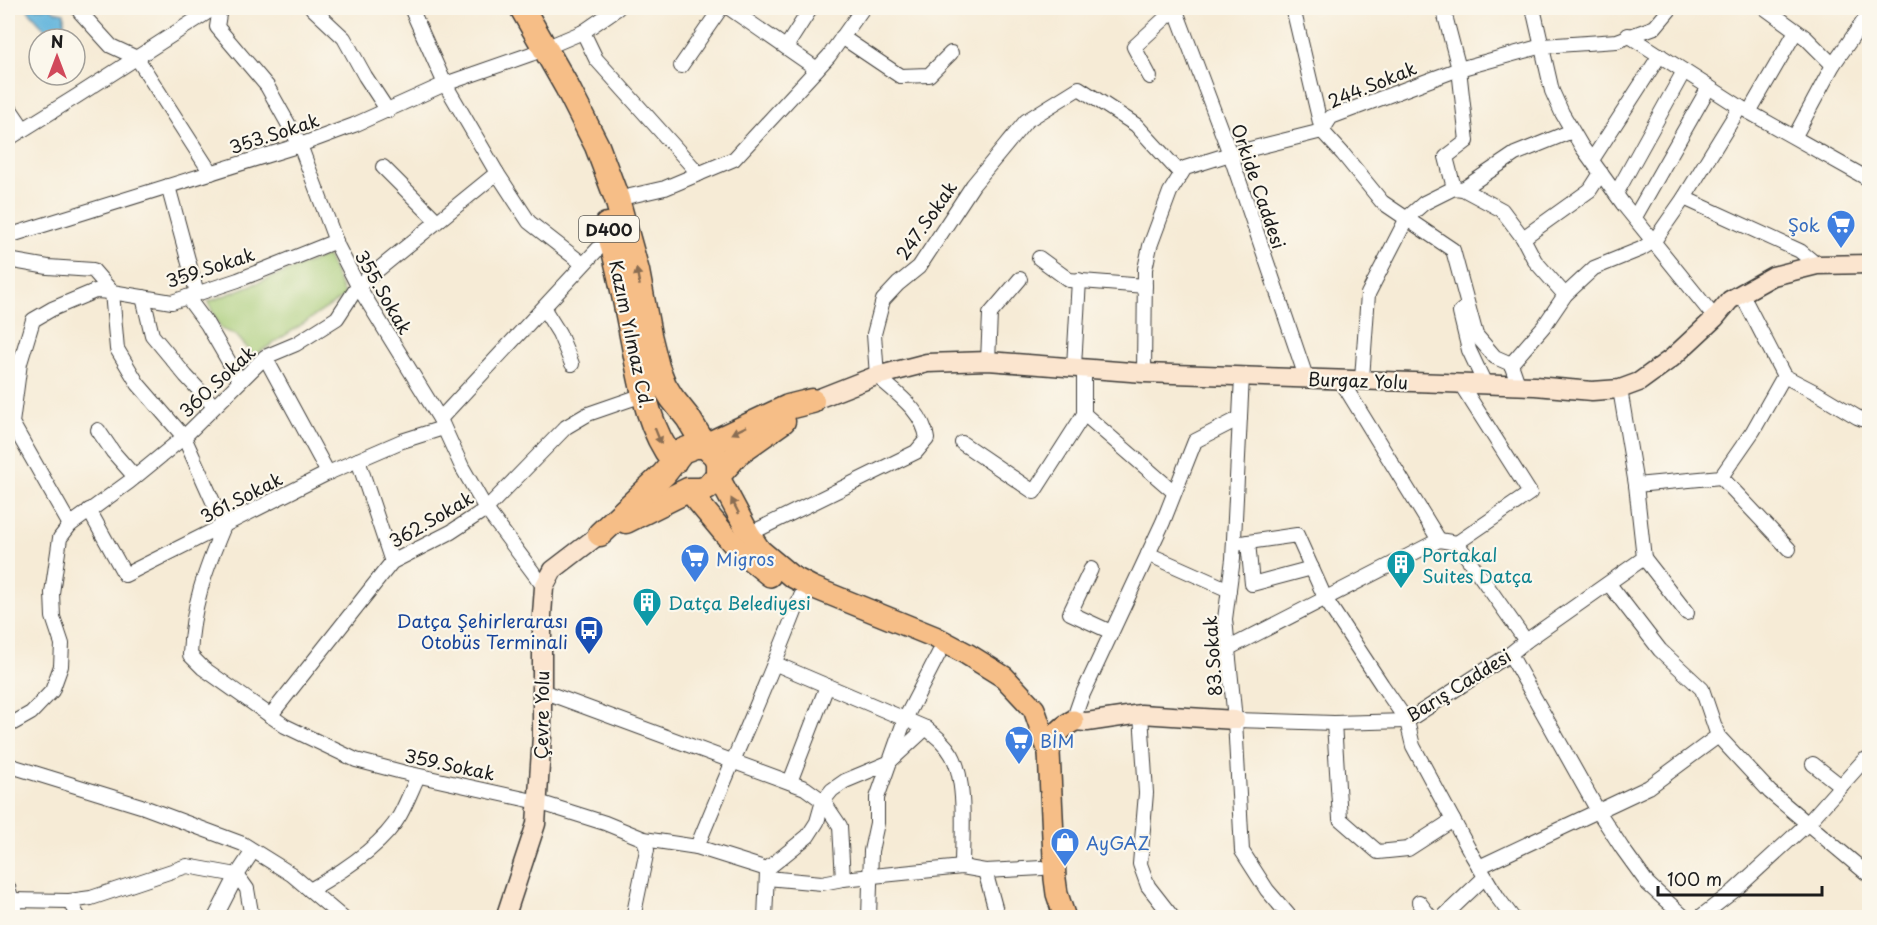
<svg xmlns="http://www.w3.org/2000/svg" width="1877" height="925" font-family="'Playpen Sans',sans-serif">
<style>
.green{fill:#a5ca74;stroke:#607348;stroke-width:1.5}
.water{fill:#60b4dc;stroke:#3e687c;stroke-width:1.5}
.lines{fill:none;stroke-linecap:round;stroke-linejoin:round}
.street-casing{stroke:#3d3b38;stroke-width:16}
.secondary-casing{stroke:#3d3b38;stroke-width:21}
.primary-casing{stroke:#3d3b38;stroke-width:24}
.highway-casing{stroke:#3d3b38;stroke-width:27}
.street{stroke:#fff;stroke-width:14}
.secondary{stroke:#fbe5cf;stroke-width:18}
.primary{stroke:#f6be87;stroke-width:21}
.highway{stroke:#f6be87;stroke-width:24}
.oneway{fill:#896d52}
.labels{text-anchor:middle;dominant-baseline:central;stroke-width:4.5;stroke-linejoin:round;paint-order:stroke}
.shield{fill:#fbf7ec;stroke:#5f5e5a;stroke-width:1.5}
.shield-label{font-size:16px;font-weight:bold;fill:#1c1c1c}
.street-label{font-size:18px;fill:#1c1c1c;stroke:#fbf7ec}
.shop-label{font-size:18px;fill:#366cbe;stroke:#fbf7ec;text-anchor:start}
.culture-label{font-size:18px;fill:#0d838f;stroke:#fbf7ec;text-anchor:start}
.transit-label{font-size:18px;fill:#164399;stroke:#fbf7ec;text-anchor:end}
</style>
<rect width="100%" height="100%" fill="#fbf7ec"/>
<filter id="ink" filterUnits="userSpaceOnUse"><feTurbulence type="fractalNoise" baseFrequency=".0167" numOctaves="2"/><feDisplacementMap in="SourceGraphic" scale="12" xChannelSelector="R" yChannelSelector="G"/><feConvolveMatrix kernelMatrix="1 2 1 2 8 2 1 2 1" color-interpolation-filters="sRGB"/></filter>
<filter id="wash" filterUnits="userSpaceOnUse"><feTurbulence type="fractalNoise" baseFrequency=".008" numOctaves="4" result="noise"/><feDisplacementMap in="SourceGraphic" scale="24" xChannelSelector="R" yChannelSelector="G"/><feGaussianBlur stdDeviation="1.35" result="paint"/><feColorMatrix in="noise" values="0 0 0 0 0 0 0 0 0 0 0 0 0 0 0 0 0 1.4 0 .05"/><feComposite in="paint" operator="in"/></filter>
<g filter="url(#wash)">
<rect width="100%" height="100%" fill="#f6ebd6"/>
<!-- green -->
<polygon class="green" points="327,256 345,296 254,356 236,335 221,329 208,302"/>
<!-- water -->
<polygon class="water" points="31,8 51,8 54,11 64,13 64,25 70,30 60,39 54,39 28,10"/>
</g>
<g filter="url(#ink)">
<g class="lines">
<!-- street casing -->
<g class="street-casing">
<g id="street">
<polyline points="220,8 217,27 267,86 300,145 338,247 358,286 440,419 462,467 486,509 544,587"/>
<polyline points="312,8 344,38 365,76 388,111"/>
<polyline points="411,8 445,84 497,173 529,222 583,264"/>
<polyline points="729,8 817,69"/>
<polyline points="1175,8 1230,154 1306,377"/>
<polyline points="1293,8 1322,131 1343,154 1382,202 1453,250 1476,335 1495,357 1511,364"/>
<polyline points="1443,8 1459,69 1467,141 1446,157 1454,188 1463,189 1502,210 1523,238 1535,261 1565,295"/>
<polyline points="1533,8 1552,91 1562,113 1582,147 1623,204 1715,318"/>
<polyline points="1765,8 1806,38 1833,65"/>
<polyline points="80,12 111,46 137,58 211,173"/>
<polyline points="583,32 596,59 699,174"/>
<polyline points="1628,35 1740,107 1870,180"/>
<polyline points="842,37 900,76 929,75 951,53"/>
<polyline points="786,47 811,8"/>
<polyline points="681,66 721,8"/>
<polyline points="1150,77 1134,47 1175,9"/>
<polyline points="8,106 23,128"/>
<polyline points="1749,112 1796,31"/>
<polyline points="1795,136 1833,65 1870,12"/>
<polyline points="8,139 77,96 214,8"/>
<polyline points="1592,160 1660,55"/>
<polyline points="383,167 437,221"/>
<polyline points="168,186 197,293"/>
<polyline points="1463,189 1515,154 1572,131"/>
<polyline points="1616,194 1684,71"/>
<polyline points="1684,198 1800,251 1817,265"/>
<polyline points="617,199 665,188 734,159 829,56 863,8"/>
<polyline points="1635,217 1709,87"/>
<polyline points="8,236 300,145 354,125 445,84 531,54 583,32 618,8"/>
<polyline points="1523,238 1590,190 1601,173"/>
<polyline points="1039,258 1069,280 1145,286"/>
<path d="M8 260 48 267 93 270 112 292 117 349 138 384 184 437 224 526C205 571 192 606 190 655L203 668 285 726 356 760 402 772 538 802 605 823 644 839 697 847 767 869 808 836 817 822 823 801 832 790 845 781 888 763 926 728"/>
<polyline points="143,297 152,335 186,376 214,406"/>
<polyline points="187,297 207,324 240,381"/>
<polyline points="544,309 559,333 572,364"/>
<polyline points="1462,310 1460,313 1469,350 1485,384"/>
<polyline points="265,357 328,473"/>
<polyline points="988,361 990,314 1020,279"/>
<polyline points="1074,366 1079,280"/>
<polyline points="1144,373 1145,269 1150,246 1170,192 1185,168 1230,154 1322,131 1331,117 1459,69 1542,46 1617,41 1655,27 1671,8"/>
<polyline points="1242,376 1233,559 1225,619 1235,720 1242,851 1267,890 1291,918"/>
<polyline points="1784,376 1817,393 1857,417 1870,422"/>
<polyline points="1340,379 1439,540"/>
<polyline points="1362,379 1368,294 1407,218 1424,203 1454,188"/>
<polyline points="1519,387 1511,364 1544,326 1565,295 1594,268 1641,249 1654,241 1684,198 1740,107"/>
<polyline points="1084,414 1174,492"/>
<polyline points="440,419 610,236"/>
<polyline points="98,430 113,452 135,477"/>
<polyline points="962,443 1034,492 1084,414 1084,367"/>
<polyline points="358,460 392,562"/>
<polyline points="1721,477 1789,549"/>
<polyline points="1636,485 1721,477 1753,431 1784,376 1741,293"/>
<polyline points="89,510 125,575 328,473 402,441 443,428"/>
<polyline points="70,525 12,423 20,363 33,320 52,309 95,291 112,292 172,302 238,280 336,241"/>
<path d="M749 534 916 452 927 439C924 412 896 393 877 376L874 334 883 300 898 284 919 267 973 185 1026 121 1079 88 1136 125 1181 174"/>
<polyline points="1248,542 1252,584 1312,568"/>
<polyline points="1457,543 1526,641"/>
<polyline points="1234,544 1297,535 1326,600 1382,685 1407,721 1413,746 1472,855 1498,898 1513,918"/>
<polyline points="1148,554 1229,590"/>
<polyline points="1644,558 1687,613"/>
<polyline points="1091,569 1070,613 1111,632"/>
<polyline points="1609,584 1660,650 1702,689 1718,736"/>
<polyline points="1227,649 1439,540 1457,543 1530,493 1460,383"/>
<polyline points="1510,654 1598,811 1622,848 1648,884 1685,918"/>
<path d="M776 664 926 728C936 736 945 743 952 755 967 782 962 836 962 867"/>
<polyline points="542,691 805,788 823,801 840,826 843,879 962,867 985,871 1042,868"/>
<polyline points="1141,714 1146,793 1140,864 1148,886 1173,918"/>
<polyline points="270,716 392,562 451,532 486,509 566,427 588,414 643,395"/>
<polyline points="1235,720 1334,723 1407,721 1510,654 1526,641 1644,558 1636,485 1620,389"/>
<polyline points="1073,721 1081,698 1163,522 1195,441 1240,418"/>
<polyline points="1334,723 1340,819 1378,852 1408,849 1453,820"/>
<polyline points="8,726 31,713 52,691 61,666 62,644 53,617 52,593 60,538 70,525 129,482 184,437 265,357 296,344 337,318 358,286 497,173"/>
<polyline points="1813,764 1841,786"/>
<polyline points="8,765 141,806 243,844 291,874 343,918"/>
<polyline points="790,782 827,686"/>
<path d="M697 847C731 763 769 681 801 596"/>
<polyline points="1479,867 1649,787 1718,736 1770,792 1870,876"/>
<polyline points="985,871 998,918"/>
<polyline points="767,878 822,883 843,879"/>
<polyline points="8,887 17,918"/>
<path d="M310 890C340 873 383 846 400 815 407 802 412 789 418 776"/>
<polyline points="11,900 69,901 91,898 187,866 237,875 247,889 252,918"/>
<polyline points="69,901 79,918"/>
<polyline points="1419,902 1431,918"/>
<polyline points="215,918 237,875 253,851"/>
<polyline points="633,918 647,850 644,839"/>
<polyline points="765,918 767,872"/>
<polyline points="869,918 871,851 877,823 877,798 905,719 939,653"/>
<polyline points="1442,918 1485,877"/>
<polyline points="1699,918 1735,890 1807,824 1864,760"/>
</g>
</g>
<!-- secondary casing -->
<g class="secondary-casing">
<g id="secondary">
<polyline points="812,401 873,377 927,363 988,361 1144,373 1535,386 1592,391 1620,389 1639,382 1672,358 1715,318 1730,300 1773,276 1817,265 1870,264"/>
<polyline points="1073,721 1087,722 1141,714 1235,720"/>
<polyline points="505,918 536,824 542,736 542,615 544,587 553,570 600,534"/>
</g>
</g>
<!-- primary casing -->
<g class="primary-casing">
<g id="primary">
<polyline points="718,476 749,534 760,550 791,576 812,587 935,637 967,654 1004,677 1034,709 1049,752 1055,879 1057,894 1065,918"/>
<polyline points="688,490 738,550 770,576"/>
<path d="M1049 752C1053 737 1059 729 1073 721"/>
</g>
</g>
<!-- highway casing -->
<g class="highway-casing">
<g id="highway">
<polyline points="522,8 567,87 597,146 617,199 637,271 649,335 657,367 664,385 672,398 688,418 705,446 715,455 718,462 718,476"/>
<path d="M607 225C619 264 626 306 634 346 642 387 648 428 674 462"/>
<polyline points="626,521 688,490 700,490 707,488 739,452 783,421"/>
<polyline points="600,534 664,474 682,451 695,446 705,446 788,407 812,401"/>
</g>
</g>
<!-- street -->
<use href="#street" class="street"/>
<!-- secondary -->
<use href="#secondary" class="secondary"/>
<!-- primary -->
<use href="#primary" class="primary"/>
<!-- highway -->
<use href="#highway" class="highway"/>
</g>
<!-- one-way arrows -->
<defs><path id="oneway-solid" d="M-6-.8H1V-3.2L6.5 0L1 3.2V.8H-6Z" transform="scale(1.5)"/></defs>
<g class="oneway">
<use href="#oneway-solid" transform="translate(638 277) rotate(-101)"/>
<use href="#oneway-solid" transform="translate(739 430) rotate(154)"/>
<use href="#oneway-solid" transform="translate(658 436) rotate(68)"/>
<use href="#oneway-solid" transform="translate(735 506) rotate(-117)"/>
</g>
</g>
<!-- icons -->
<defs>
<g id="supermarket-pin" transform="scale(1.5)"><path d="M0 17L-7.5 6A9.5 9.5 0 1 1 7.5 6Z" fill="#3f7fe0" stroke="#fbf7ec"/><path d="M-6-5.5h2.5l.6 2H6L4.5 2H-2.5L-4.4-4H-6ZM-1.5 3.2a1.3 1.3 0 1 0 .1 0ZM3 3.2a1.3 1.3 0 1 0 .1 0Z" fill="#fff"/></g>
<g id="building-pin" transform="scale(1.5)"><path d="M0 17L-7.5 6A9.5 9.5 0 1 1 7.5 6Z" fill="#0f9aa8" stroke="#fbf7ec"/><path d="M-4-6H4V6H1V3H-1V6H-4ZM-2.5-4.3h1.7v1.8h-1.7ZM.8-4.3h1.7v1.8H.8ZM-2.5-1h1.7V.8h-1.7ZM.8-1h1.7V.8H.8Z" fill="#fff"/></g>
<g id="bus-pin" transform="scale(1.5)"><path d="M0 17L-7.5 6A9.5 9.5 0 1 1 7.5 6Z" fill="#1a4fb4" stroke="#fbf7ec"/><path d="M-5-6H5V4H4V6H2V4H-2V6H-4V4H-5ZM-3.5-4V0h7V-4ZM-3.5 1.2v1.5H-2V1.2ZM2 1.2v1.5H3.5V1.2Z" fill="#fff"/></g>
<g id="shop-pin" transform="scale(1.5)"><path d="M0 17L-7.5 6A9.5 9.5 0 1 1 7.5 6Z" fill="#3f7fe0" stroke="#fbf7ec"/><path d="M-5-2.5h2.3a2.7 3.5 0 0 1 5.4 0H5L5.5 6h-11ZM-1.5-2.5h3a1.5 2.3 0 0 0-3 0Z" fill="#fff"/></g>
</defs>
<g fill-rule="evenodd">
<use href="#supermarket-pin" x="1841" y="224"/>
<use href="#supermarket-pin" x="695" y="558"/>
<use href="#building-pin" x="1401" y="564"/>
<use href="#building-pin" x="647" y="602"/>
<use href="#bus-pin" x="589" y="630"/>
<use href="#supermarket-pin" x="1019" y="740"/>
<use href="#shop-pin" x="1065" y="842"/>
</g>
<g class="labels">
<!-- shield labels -->
<rect class="shield" x="579" y="216" width="60" height="26" rx="4.5"/>
<g class="shield-label">
<text x="609" y="229">D400</text>
</g>
<!-- street labels -->
<g class="street-label">
<text transform="translate(1372 84) rotate(-22)">244.Sokak</text>
<text transform="translate(274 133) rotate(-18)">353.Sokak</text>
<text transform="translate(1259 186) rotate(71)">Orkide Caddesi</text>
<text transform="translate(926 220) rotate(-55)">247.Sokak</text>
<text transform="translate(210 267) rotate(-18)">359.Sokak</text>
<text transform="translate(384 292) rotate(60)">355.Sokak</text>
<text transform="translate(632 334) rotate(78)">Kazım Yılmaz Cd.</text>
<text transform="translate(1358 380) rotate(2)">Burgaz Yolu</text>
<text transform="translate(217 381) rotate(-43)">360.Sokak</text>
<text transform="translate(241 497) rotate(-27)">361.Sokak</text>
<text transform="translate(431 519) rotate(-30)">362.Sokak</text>
<text transform="translate(1212 656) rotate(-94)">83.Sokak</text>
<text transform="translate(1458 685) rotate(-32)">Barış Caddesi</text>
<text transform="translate(541 715) rotate(-89)">Çevre Yolu</text>
<text transform="translate(450 764) rotate(12)">359.Sokak</text>
</g>
<!-- shop labels -->
<g class="shop-label">
<text x="1820" y="224" text-anchor="end">Şok</text>
<text x="716" y="558">Migros</text>
<text x="1040" y="740">BİM</text>
<text x="1086" y="842">AyGAZ</text>
</g>
<!-- culture labels -->
<g class="culture-label">
<text x="1422" y="554">Portakal<tspan x="1422" dy="21">Suites Datça</tspan></text>
<text x="668" y="602">Datça Belediyesi</text>
</g>
<!-- transit labels -->
<g class="transit-label">
<text x="568" y="620">Datça Şehirlerarası<tspan x="568" dy="21">Otobüs Terminali</tspan></text>
</g>
</g>
<!-- margin -->
<rect width="1877" height="925" fill="none" stroke="#fbf7ec" stroke-width="30"/>
<!-- north arrow -->
<g transform="translate(57 57)"><circle r="28" fill="#fbf7ec" stroke="#a29f99" stroke-width="1.5"/>
<path d="M0-4.5L10 22L0 15L-10 22Z" fill="#d1495b"/>
<text y="-9" font-size="16" font-weight="bold" text-anchor="middle" fill="#1c1c1c">N</text>
</g>
<!-- scale -->
<path d="M1658 886v9h164v-9" fill="none" stroke="#1c1c1c" stroke-width="3"/>
<text x="1667" y="886" font-size="18" fill="#1c1c1c" stroke="#fbf7ec" stroke-width="4.5" paint-order="stroke">100 m</text>
</svg>
